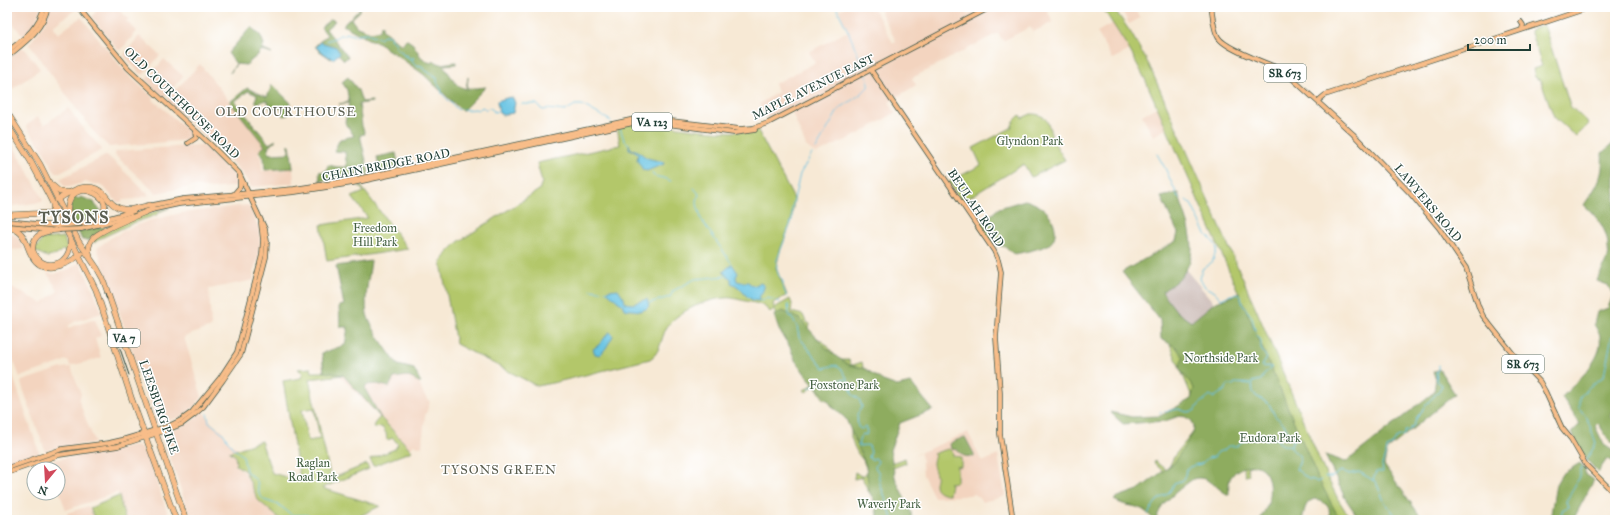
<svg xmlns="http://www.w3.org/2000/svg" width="1622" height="527" font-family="'IM FELL Great Primer',serif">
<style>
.built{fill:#f3d4bf}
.industrial{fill:#cfc0bb}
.green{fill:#b3c76b;stroke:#698250;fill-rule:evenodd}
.forest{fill:#8eac5f;stroke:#56744a}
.water{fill:#65c2e3;stroke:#42808c}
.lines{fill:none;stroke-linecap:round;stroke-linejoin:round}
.stream{stroke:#65c2e3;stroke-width:1}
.major-casing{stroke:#3f574c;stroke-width:5.5}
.highway-casing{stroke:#3f574c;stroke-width:6}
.major{stroke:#f8bd89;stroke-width:4}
.highway{stroke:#f8bd89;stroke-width:5}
.rail{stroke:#1f3d34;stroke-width:1}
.major-bridge-casing{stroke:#3f574c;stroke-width:5.5;stroke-linecap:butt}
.major-bridge{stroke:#f8bd89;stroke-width:4}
.labels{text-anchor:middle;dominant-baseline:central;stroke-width:3;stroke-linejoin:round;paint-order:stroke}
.shield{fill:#fff;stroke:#627771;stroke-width:1}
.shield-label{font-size:11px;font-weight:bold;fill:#1f3d34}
.street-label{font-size:12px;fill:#1f3d34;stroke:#fff}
.park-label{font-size:12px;fill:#446042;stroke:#fff}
.neighbourhood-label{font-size:13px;letter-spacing:1px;fill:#5c5f51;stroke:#fff}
.district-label{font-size:16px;font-weight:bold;letter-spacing:1px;fill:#5c5f51;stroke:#fff}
</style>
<rect width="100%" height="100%" fill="#fff"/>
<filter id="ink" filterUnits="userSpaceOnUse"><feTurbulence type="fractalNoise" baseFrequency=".025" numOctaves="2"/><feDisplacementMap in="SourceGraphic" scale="8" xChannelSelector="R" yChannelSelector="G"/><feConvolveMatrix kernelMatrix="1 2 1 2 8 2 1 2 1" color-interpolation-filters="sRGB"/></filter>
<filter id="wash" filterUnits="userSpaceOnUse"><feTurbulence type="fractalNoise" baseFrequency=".012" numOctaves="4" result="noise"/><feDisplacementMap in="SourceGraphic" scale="16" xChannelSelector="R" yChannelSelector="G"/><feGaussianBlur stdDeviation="0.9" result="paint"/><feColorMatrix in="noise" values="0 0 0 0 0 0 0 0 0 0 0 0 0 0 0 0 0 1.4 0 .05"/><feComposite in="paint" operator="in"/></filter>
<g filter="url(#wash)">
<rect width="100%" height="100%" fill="#f7e9d5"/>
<!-- built -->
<g class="built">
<polygon points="7,7 41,7 34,25 24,35 21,34 7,15"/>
<polygon points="50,7 72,7 75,10 53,26 58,34 81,17 126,73 154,98 153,100 193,135 194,138 188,140 109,147 92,130 29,44 45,23"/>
<polygon points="99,7 116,7 129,19 126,21 137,31 121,50 117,49 92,17"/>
<polygon points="845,7 873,7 893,43 896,41 878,7 964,7 968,15 973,12 971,7 1045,7 1053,22 1033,32 1030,27 1003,41 998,33 912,78 916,85 889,102 895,113 859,134 816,154 806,146 790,108 767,119 759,104 778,92 774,84 815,63 809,52 848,31 839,10"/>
<polygon points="1120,7 1133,7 1140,18 1129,24"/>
<polygon points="1113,23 1130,50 1112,59 1097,32"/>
<polygon points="139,36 160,55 144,74 140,74 124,55"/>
<polygon points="21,48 25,49 40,69 7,93 7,60"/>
<polygon points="164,59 183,76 166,96 163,97 146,80"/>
<polygon points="200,64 265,146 258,153 261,157 262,171 285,170 285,167 293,167 294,183 251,187 242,173 219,149 169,103 168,98"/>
<polygon points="1158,106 1168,128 1153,136 1142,115"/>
<polygon points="68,108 85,130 101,148 102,150 60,172 55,172 43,150 26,126 38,117 44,125"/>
<polygon points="7,136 28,171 43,199 42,202 7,207"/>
<polygon points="202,145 234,175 239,184 237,186 211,189 195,186 156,193 115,155 115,153 117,151"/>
<polygon points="107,155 149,195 135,199 122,200 122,202 117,202 104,187 99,185 85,182 69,187 64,186 60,179"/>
<polygon points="248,205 251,208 257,224 259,226 261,239 260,254 253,271 254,280 209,289 211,327 184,337 202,397 193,408 181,417 159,423 157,422 97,248 111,238 127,229 148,221 181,213"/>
<polygon points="7,232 15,235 19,239 24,249 7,250"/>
<polygon points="80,262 94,291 102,313 76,321 69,325 68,328 95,319 101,336 95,338 101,358 70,366 69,362 65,360 60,363 20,377 7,344 7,285 42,303 58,291 47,273 55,274 69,269"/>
<polygon points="7,359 39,452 38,455 7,466"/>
<polygon points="71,367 81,394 79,401 95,443 68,446 45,451 21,383 22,381 62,368"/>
<polygon points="413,368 424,395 430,402 425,416 422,447 414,445 410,449 340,376"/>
<polygon points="202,411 213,424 222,430 225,438 231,444 239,449 230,453 235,456 236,466 244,472 258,500 281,520 191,520 163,436 165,433 191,422"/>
<polygon points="968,432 982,462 998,455 1005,495 1003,497 982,502 975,494 962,496 934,497 923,475 921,453 910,457"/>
<polygon points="130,446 139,447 147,454 170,520 125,520 118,492 66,510 58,488 58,469 51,469 50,461 68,457 110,451"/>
<polygon points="88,506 95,520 69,520 67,513"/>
</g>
<!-- industrial -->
<polygon class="industrial" points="1186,270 1214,303 1191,322 1177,312 1162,292 1178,280"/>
<!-- green -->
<g class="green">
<polygon points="1102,7 1113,7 1131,33 1149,65 1257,311 1326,475 1338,499 1351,520 1340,520 1326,495 1291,501 1258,464 1247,467 1249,475 1246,476 1243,467 1165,473 1154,463 1155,461 1167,471 1175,455 1202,421 1167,337 1241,298 1145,79 1129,49"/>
<polygon points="1544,25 1570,106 1589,124 1576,137 1554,117 1541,81 1535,77 1533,69 1542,66 1530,30"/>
<path d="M1031 114C1046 114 1048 121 1051 134 1053 142 1060 152 1065 160L1031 177 1024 164 962 202 949 182 981 165 973 148 1011 128 1014 121 1020 115 1022 118Z"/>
<path d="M645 122C676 126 729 137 757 129L794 199 791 223 780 251 776 268 787 295 773 303 774 308 790 299 792 304 791 312 803 315 806 322 810 324 809 329 812 334 826 344 837 358 842 360H849L850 364 853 365 862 362 883 466 905 458 906 463 893 468 897 485 911 520H878L872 494 868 491 862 477 854 479 855 472 861 476 868 473 863 460 858 454 854 446 851 437V427L847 419 842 413 833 408 829 401 823 398 815 385 806 392 804 390 814 384 797 362 788 343 783 338 774 309 770 312C762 303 758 304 746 301 739 300 732 297 725 298 708 299 681 310 670 323 660 334 663 351 650 359L557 382 537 386 456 344 441 263 449 251 458 242 539 190 542 182 537 163 620 145 617 126Z"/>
<polygon points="359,186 361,186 408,249 327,261 321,225 368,218 352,197 364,192"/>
<path d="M169 208 161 211 156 215 133 223 101 238 94 243V240C108 226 149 212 169 208Z"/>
<polygon points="64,237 67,248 69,249 68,252 62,250 57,255 47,257 37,252 36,253 34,247 38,246 42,239"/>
<path d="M322 353 343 375 309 379 331 479 367 464 369 469 322 488 380 506 352 520H281L258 500 245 471 236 465 235 455 229 452 261 441 272 473 300 481 283 381 301 378 303 373 298 369 311 368 312 372H324ZM314 408 320 439 308 441 302 410Z"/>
<polygon points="380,417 412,451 373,466 370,459 395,449 398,444 393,438 387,440 386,433 382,427 375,428 374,424"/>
<path d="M949 449 953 453V456L961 457V467L956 466 957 468V482L949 483 951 484 949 494C943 494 935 491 935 484 935 481 937 478 936 475 934 468 931 463 935 456L933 454 941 451Z"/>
<polygon points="119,496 125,520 95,520 90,508"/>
</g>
<!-- forest -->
<g class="forest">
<path d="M360 7V11L351 19 357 27 371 32 380 30 381 25H383L382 30C390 33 394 40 402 45L406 39 413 44 421 57 430 63 434 61 440 64 456 62V64L443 65 457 85 466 89 468 77 467 89 486 87 462 111 423 74 395 54 385 48 380 43 368 39 343 25 359 10Z"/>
<polygon points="331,19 335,21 326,29 348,57 344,60 338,54 331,59 318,50 315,46 327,35 321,27"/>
<polygon points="251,27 260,35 264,44 262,49 272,54 261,50 259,54 246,65 236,64 230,73 236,64 228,53"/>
<polygon points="348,77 358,90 362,102 372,101 372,102 359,104 362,126 365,134 360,135 369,174 320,181 319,172 326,171 328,165 337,167 347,167 345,152 334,151 340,139 354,136 345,122 349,103 339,104 349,102 347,90 342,82"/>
<polygon points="272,85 291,103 287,107 288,115 283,116 282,108 271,109 267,100 257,103 255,101 257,95 248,91 235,101 269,144 276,140 268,147 269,154 289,153 289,144 290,145 293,168 265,170 264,157 259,151 265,146 230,102 247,88 267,97"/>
<path d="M1615 142V403L1611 417 1615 421V443L1610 442 1598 423 1595 426 1604 445 1615 452V462L1607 459 1598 472 1586 459 1571 433 1580 424 1562 397C1575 383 1604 359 1600 338 1600 334 1596 328 1594 324L1597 312 1608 308 1613 295 1608 285 1597 281C1599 274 1604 268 1606 261 1613 238 1601 220 1584 205 1597 185 1604 178 1602 153Z"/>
<polygon points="396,153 399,167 380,171 377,157"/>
<path d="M1178 193C1185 216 1201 248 1185 271 1180 280 1170 285 1162 292L1177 312 1191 322 1214 303 1239 293 1318 478 1340 520H1330L1329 507 1320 500 1314 499C1304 503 1305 510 1302 520H1260C1263 513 1269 505 1269 497 1270 488 1270 474 1261 468 1252 461 1234 469 1230 479 1228 484 1229 490 1229 495 1217 490 1208 474 1193 479 1182 487 1157 505 1157 520H1154C1138 501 1132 510 1114 500L1118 497 1138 490 1174 463 1193 433 1194 427 1192 421 1182 415 1165 421 1123 424 1110 412 1132 417 1160 416 1191 399 1194 388 1179 368 1183 357 1176 347 1161 339 1160 320 1122 272 1176 241 1178 233 1161 197Z"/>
<path d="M75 196 78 199 81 197 94 202 96 206 101 210 99 215 81 222 74 223C69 213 69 205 75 196Z"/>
<path d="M1025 200C1032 202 1039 205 1045 210 1054 218 1061 237 1048 245 1040 249 1024 252 1015 254L1012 253 1006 247C994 246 983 236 979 225L999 208Z"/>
<polygon points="105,226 105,228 90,240 82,240 78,231"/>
<path d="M371 261C369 278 364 296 367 314 370 327 389 353 398 365L414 369 421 383 407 376 394 378 389 387 377 384 366 385 365 389 381 418 343 375 324 372 322 353 345 345 348 327H340L339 306 344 305 336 266Z"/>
<polygon points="783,311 800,319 825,347 837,357 849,365 866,369 883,381 897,386 911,383 933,410 900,423 890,450 895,478 911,512 912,520 879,520 876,503 869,492 866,466 846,419 832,406 818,388 805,374 795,360 790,347 779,330 774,315"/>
<polygon points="1439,369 1455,394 1387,450 1384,465 1423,520 1360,520 1345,498 1325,455 1346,462 1434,392 1436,378 1433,372"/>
<polygon points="965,437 974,454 974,457 964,456 957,450 951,449 950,444 952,442"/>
<polygon points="1580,463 1585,469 1585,474 1594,480 1573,520 1550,520 1556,484 1562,474"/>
</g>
<!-- water -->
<g class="water">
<polygon points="320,42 336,47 340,53 333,59 324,54 316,47"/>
<polygon points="510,97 513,98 515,103 513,113 502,115 499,113 497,101"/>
<polygon points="629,144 631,149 636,150 647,158 663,162 664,164 647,171 643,170 637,160 638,154 635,151 629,149"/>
<path d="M732 264 738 273 736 277 737 281 741 282H748L753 286 760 283 764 285C765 291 758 296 759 301 744 301 744 287 731 283V279L723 272Z"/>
<path d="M618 289 624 298 625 303 632 304 647 299 649 306 646 309 640 311 624 309 622 304C618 303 613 296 607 292L608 290Z"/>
<polygon points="610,332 613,336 606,348 600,355 595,354 593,349 600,344 608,333"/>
</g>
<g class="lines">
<!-- stream -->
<g class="stream">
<polyline points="836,7 849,33 863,67"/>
<polyline points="326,41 337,37 339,35 345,35 346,33 357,36 358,34 367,33 380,38 384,35 391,36 390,39 396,43 396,48 402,52 404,56 407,55 408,58 414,58 411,60 415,65 422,66 424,70 433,74 432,75 437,78 437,82 441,88 442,94 458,110 460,108 466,110 476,109 477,110 483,107 486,110 488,108 491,108 494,112 499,111"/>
<polyline points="522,104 537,104 541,109 544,110 547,109 565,111 575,105 582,105 611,121"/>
<polyline points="620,128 624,140 629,144"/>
<polyline points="816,149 839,109 861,94 868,87 869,83 867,76"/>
<polyline points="1157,154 1165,168 1178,197 1182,201"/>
<polyline points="652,173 654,176 663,178 671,181"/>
<path d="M694 188 699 194C694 206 700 208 701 219L732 264"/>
<path d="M1186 200 1191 204 1206 234 1215 244 1217 249 1213 260 1208 266 1203 268 1202 270 1200 278 1205 287 1215 292 1221 299C1227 296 1235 292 1241 296L1243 305 1252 317 1256 334 1261 340V349L1267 358 1262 366 1272 367 1265 373 1261 380 1252 382 1253 392 1256 396 1269 404 1275 416 1284 424 1287 431 1294 439C1285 452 1299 450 1300 459 1300 462 1298 466 1296 469L1308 479 1314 480 1317 482 1321 480"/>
<polyline points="591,290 608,292"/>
<path d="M787 297 783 287V281C777 275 776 268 777 260L792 220V208L800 174 812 154"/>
<polyline points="760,301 768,298 773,300"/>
<polyline points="776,301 780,302"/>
<polyline points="649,303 670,297 673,291 695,279 727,276"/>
<path d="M788 304 789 314 797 326 799 337 824 368 836 365C845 370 850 384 852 394L859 399 862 407 857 414 858 427 861 429 865 427 867 432 866 435 863 434 860 437 858 446 866 445 869 446 871 452 869 457 871 460 875 458 878 461 875 467 879 473C877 485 889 500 888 509L890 511 892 520"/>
<polyline points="809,389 816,384 846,379"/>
<polyline points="1160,412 1178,409 1187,412 1194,411 1202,401 1204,401 1210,396 1213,398 1225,390 1228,385 1233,385 1235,383 1251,384"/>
<polyline points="207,413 209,422 223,433 232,447 243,456 246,471 257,481 259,494 264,500 279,505 292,515 307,515 323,520"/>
<polyline points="1586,461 1596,443 1587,418 1579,408 1579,398 1588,388 1604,376 1612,336 1615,336"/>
<polyline points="1325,477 1332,477 1341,471 1350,474 1359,472 1376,482 1384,501 1399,520"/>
<path d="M1373 480 1376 472H1383L1382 465 1387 450V448L1392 445 1397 437 1404 435 1405 431H1408L1414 425 1417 417 1423 411 1422 410C1427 402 1440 392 1442 385L1437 381 1436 372 1438 370V365"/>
<path d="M1148 514C1151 510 1154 503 1158 500 1165 495 1172 492 1174 483L1184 480 1186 470 1194 465 1201 464 1208 458 1214 457 1218 452 1224 450 1228 446H1237C1243 440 1246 439 1255 439L1257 433H1259L1267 440 1270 437 1277 439C1280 445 1284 446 1291 445"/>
<path d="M1557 520 1558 518 1563 516 1562 510 1568 507 1566 501C1572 493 1574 485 1580 477V471L1583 465"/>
</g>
</g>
</g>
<g filter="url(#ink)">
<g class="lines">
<!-- major casing -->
<g class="major-casing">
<g id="major">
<path d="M1211 7C1213 16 1213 29 1218 37 1225 49 1266 63 1281 69L1286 73 1353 134 1409 192 1439 228 1466 268 1479 308 1483 316 1514 355 1540 382 1545 391 1562 428 1571 439 1586 465 1615 494"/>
<polyline points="1521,22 1523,25 1522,29"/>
<path d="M7 52C23 39 39 28 44 7"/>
<path d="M7 57C25 42 42 31 48 7"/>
<polyline points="871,70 994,251 998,260 1001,272 996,338 1000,393 1000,434 1013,520"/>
<polyline points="1318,101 1325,95 1591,7"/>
<polyline points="188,143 196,138 195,131"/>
<polyline points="234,194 240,187 240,177"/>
<polyline points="148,206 183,199 294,189 352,180 635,119 654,119 740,129 753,128 768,123 991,7"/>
<polyline points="151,210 179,204 295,192 353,183 633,123 660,123 734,133 755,130"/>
<polyline points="7,221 57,226"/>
<polyline points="78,224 102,220 134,211"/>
<polyline points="9,226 50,230"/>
<polyline points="81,229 113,221 131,216"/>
<polyline points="7,468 62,449 109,443 122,440 169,426 181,420 192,412 220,378 237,352 262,255 263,240 261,223"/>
<polyline points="7,473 59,455 118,446 167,430 182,424 194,415 203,407 223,380 241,354 266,257 267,242 265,229 239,173 210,144 128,68 78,7"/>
</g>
</g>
<!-- highway casing -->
<g class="highway-casing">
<g id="highway">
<polyline points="7,112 40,164 79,242 97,268 103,279 186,520"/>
<polyline points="7,124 31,162 47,192 96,290 131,397 176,520"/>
<polyline points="53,186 60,192 68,192"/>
<path d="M57 200C71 191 89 179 104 194 110 201 113 207 123 209 131 211 142 207 150 205"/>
<polyline points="7,215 50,213 53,210 53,204"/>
<path d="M68 217C62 163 140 206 85 223"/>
<path d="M7 227C27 231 24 242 32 256 43 276 67 265 81 254"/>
<path d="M59 230C46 231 31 233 33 251 42 274 73 266 70 239"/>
<path d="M90 256C88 250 89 243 93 238 103 228 139 215 153 209"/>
</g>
</g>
<!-- major -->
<use href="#major" class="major"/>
<!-- highway -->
<use href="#highway" class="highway"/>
<!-- rail -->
<g class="rail">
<polyline points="105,293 107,299"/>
<polyline points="113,328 129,375"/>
</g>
<!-- major-bridge casing -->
<g class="major-bridge-casing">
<g id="major-bridge">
<polyline points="57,226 78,224"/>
<polyline points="59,230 81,229"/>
</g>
</g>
<!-- major-bridge -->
<use href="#major-bridge" class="major-bridge"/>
</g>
</g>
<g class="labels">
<!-- shield labels -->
<g class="shield">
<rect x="1264" y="64" width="42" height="18" rx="3"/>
<rect x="632" y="113" width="40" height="18" rx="3"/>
<rect x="108" y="329" width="32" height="18" rx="3"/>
<rect x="1502" y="355" width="42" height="18" rx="3"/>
</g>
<g class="shield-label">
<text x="1285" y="73">SR 673</text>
<text x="652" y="122">VA 123</text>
<text x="124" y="338">VA 7</text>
<text x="1523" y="364">SR 673</text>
</g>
<!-- street labels -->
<g class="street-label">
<text transform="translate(813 87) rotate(-26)">MAPLE AVENUE EAST</text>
<text transform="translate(182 103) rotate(44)">OLD COURTHOUSE ROAD</text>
<text transform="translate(386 165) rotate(-11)">CHAIN BRIDGE ROAD</text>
<text transform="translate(1428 203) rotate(50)">LAWYERS ROAD</text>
<text transform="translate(976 208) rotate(56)">BEULAH ROAD</text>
<text transform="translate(159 407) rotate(71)">LEESBURG PIKE</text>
</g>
<!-- park labels -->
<g class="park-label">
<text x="1030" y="141">Glyndon Park</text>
<text x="375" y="228">Freedom<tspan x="375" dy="14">Hill Park</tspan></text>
<text x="1221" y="358">Northside Park</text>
<text x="844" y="385">Foxstone Park</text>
<text x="1270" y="438">Eudora Park</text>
<text x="313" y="463">Raglan<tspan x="313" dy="14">Road Park</tspan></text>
<text x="889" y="504">Waverly Park</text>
</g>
<!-- neighbourhood labels -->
<g class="neighbourhood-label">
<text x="286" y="112">OLD COURTHOUSE</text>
<text x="499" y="470">TYSONS GREEN</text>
</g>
<!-- district labels -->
<g class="district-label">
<text x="74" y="217">TYSONS</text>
</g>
</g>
<!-- margin -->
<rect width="1622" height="527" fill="none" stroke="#fff" stroke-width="24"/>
<!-- north arrow -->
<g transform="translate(46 481) rotate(198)"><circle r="19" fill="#ffffff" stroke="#a5b1ae"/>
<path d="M0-3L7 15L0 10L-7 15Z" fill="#d1495b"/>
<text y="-6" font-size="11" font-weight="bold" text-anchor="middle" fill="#1f3d34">N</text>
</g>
<!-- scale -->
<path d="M1468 44v6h62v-6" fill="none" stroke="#1f3d34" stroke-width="2"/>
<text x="1474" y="44" font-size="12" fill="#1f3d34" stroke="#ffffff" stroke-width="3" paint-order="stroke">200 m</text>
</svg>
